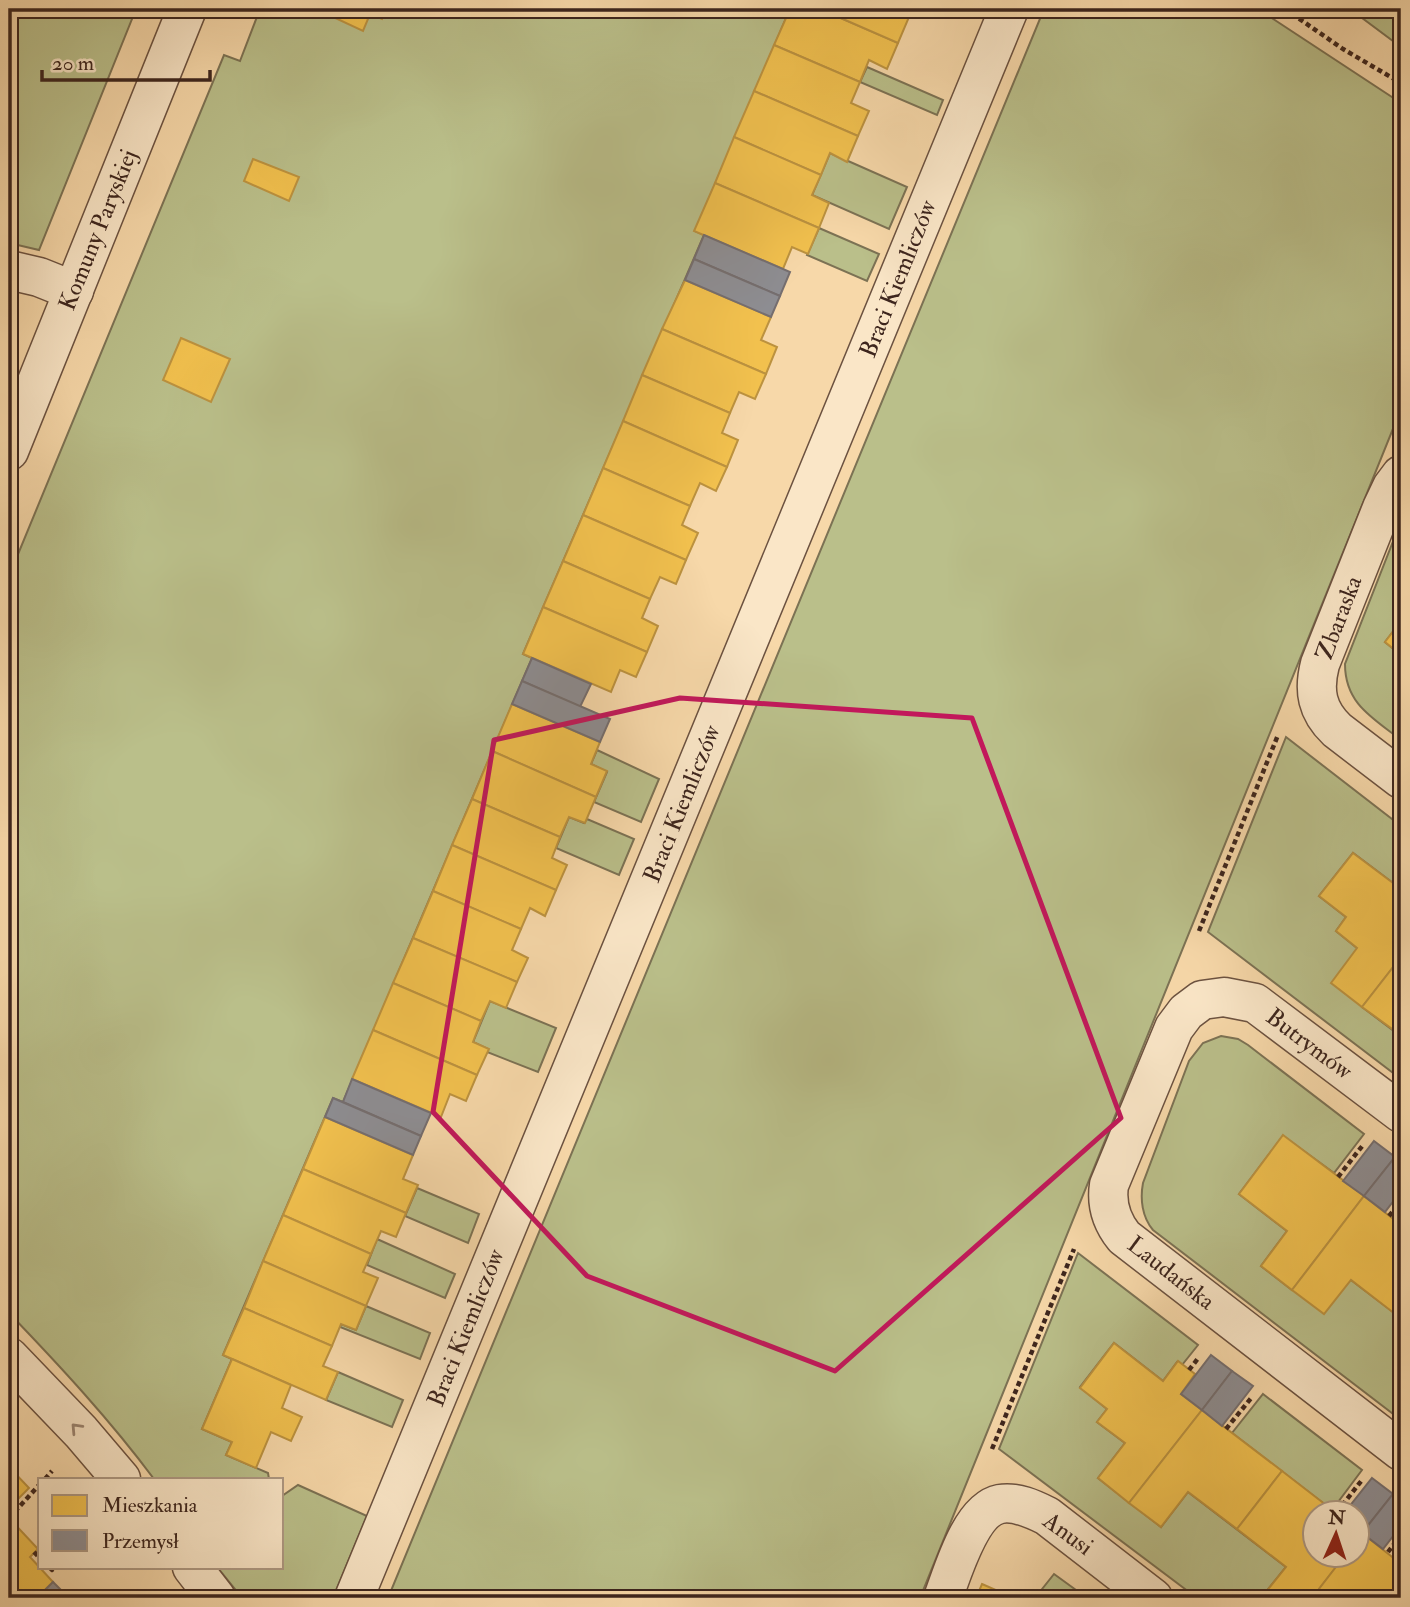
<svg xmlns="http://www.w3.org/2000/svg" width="1410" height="1607" font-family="'IM FELL Double Pica',serif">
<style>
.green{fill:#babf8a;stroke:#7c7254;stroke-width:2}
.homes{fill:#f2c14e;stroke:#bc923f;stroke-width:2}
.industry{fill:#8d8d92;stroke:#756e6f;stroke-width:2}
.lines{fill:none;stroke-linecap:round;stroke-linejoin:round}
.minor-casing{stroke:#6c5240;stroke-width:41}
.path{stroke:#3d251d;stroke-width:4.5;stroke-dasharray:5 3.5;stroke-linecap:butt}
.minor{stroke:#fae6c7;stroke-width:38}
.oneway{stroke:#9c8672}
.marked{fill:none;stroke:#c2185b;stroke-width:5;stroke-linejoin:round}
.labels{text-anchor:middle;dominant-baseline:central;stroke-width:7;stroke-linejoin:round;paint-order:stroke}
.street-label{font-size:24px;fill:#3d251d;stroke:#fae6c7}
</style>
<rect width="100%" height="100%" fill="#f7d8a9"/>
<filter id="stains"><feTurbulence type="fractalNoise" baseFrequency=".00286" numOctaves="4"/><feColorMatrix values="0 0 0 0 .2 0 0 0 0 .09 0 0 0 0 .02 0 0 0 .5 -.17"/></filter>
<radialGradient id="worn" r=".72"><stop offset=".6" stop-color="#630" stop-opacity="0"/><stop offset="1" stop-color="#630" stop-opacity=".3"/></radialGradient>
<!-- green -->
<g class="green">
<polygon points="9,9 136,9 39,250 9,243"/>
<path d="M260 9H790L695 231 704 235 523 654 532 658 343 1102 333 1098 223 1355 232 1359 202 1429 232 1442 226 1455 268 1473 269 1479H154C110 1420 60 1366 9 1313V576L224 55 240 61Z"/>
<polygon points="1044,9 1258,9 1401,103 1401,409 920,1598 388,1598"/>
<polygon points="1350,9 1401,9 1401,47"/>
<polygon points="867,67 943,100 937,115 860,82"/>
<polygon points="830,153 907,187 889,229 812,195"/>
<polygon points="819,228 879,254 867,281 807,255"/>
<path d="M1401 521V621L1385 642 1401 655V740C1373 718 1345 704 1345 664Z"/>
<polygon points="1286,737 1401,826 1401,889 1353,853 1319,896 1346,917 1336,931 1357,948 1362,1007 1394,1031 1401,1022 1401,1079 1208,932"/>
<polygon points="597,750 659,779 641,822 594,802 607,772 591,764"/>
<polygon points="569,817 584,823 587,819 634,839 619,875 556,848"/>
<polygon points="490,1001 556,1028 538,1072 487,1052 488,1049 473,1042"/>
<path d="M1221 1036 1238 1039 1248 1045 1364 1134 1334 1173 1283 1136 1239 1194 1287 1231 1261 1266 1292 1290 1351 1280 1401 1318V1420L1153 1230C1142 1217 1140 1199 1143 1183L1189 1061 1203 1043Z"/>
<polygon points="417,1188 479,1214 468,1243 405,1216"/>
<polygon points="377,1239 455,1274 445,1298 367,1265"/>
<polygon points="1078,1253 1198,1345 1182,1365 1177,1362 1163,1381 1114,1343 1080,1387 1107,1409 1097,1422 1125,1443 1098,1478 1161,1527 1188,1492 1286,1567 1261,1598 1197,1598 999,1449"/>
<polygon points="366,1306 430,1333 420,1359 340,1327 341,1324 356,1330"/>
<polygon points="338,1372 403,1400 392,1427 326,1400"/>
<polygon points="1263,1394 1362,1470 1332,1510 1232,1433"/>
<polygon points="298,1485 367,1516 333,1598 242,1598 217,1567 282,1567 282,1496"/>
<polygon points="1054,1574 1087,1598 1035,1598"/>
</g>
<!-- homes -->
<g class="homes">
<polygon points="316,9 386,9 382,19 370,14 363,31"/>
<polygon points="790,9 820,9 898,43 887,69 869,60 860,82 774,45"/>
<polygon points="820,9 891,9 909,17 898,43"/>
<polygon points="774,45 860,82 851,103 869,111 858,136 754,91"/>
<polygon points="754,91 858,136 847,162 830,153 821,175 734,137"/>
<polygon points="734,137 821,175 812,195 829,203 819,228 715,183"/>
<polygon points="253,159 299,177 289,201 244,181"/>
<polygon points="715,183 819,228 808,254 792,247 783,269 694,231"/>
<polygon points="685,280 771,317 761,340 777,347 766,374 662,329"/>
<polygon points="662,329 766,374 755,399 739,392 730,413 642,375"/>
<polygon points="181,338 230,359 211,402 163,380"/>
<polygon points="642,375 730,413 722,433 738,440 727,467 623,421"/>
<polygon points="623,421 727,467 716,491 700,483 690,506 603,468"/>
<polygon points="603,468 690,506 682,525 698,533 686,560 583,515"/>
<polygon points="583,515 686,560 676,584 660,577 650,599 563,561"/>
<polygon points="563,561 650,599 642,618 658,626 647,652 543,607"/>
<polygon points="543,607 647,652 636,677 620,670 611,692 523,654"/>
<polygon points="1401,621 1401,655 1385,642"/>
<polygon points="512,704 600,742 591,764 607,771 596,797 492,751"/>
<polygon points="492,751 596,797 585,823 569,817 560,837 472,799"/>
<polygon points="472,799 560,837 552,858 567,865 556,890 452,845"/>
<polygon points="452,845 556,890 545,916 530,908 521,929 433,891"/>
<polygon points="1353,853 1401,889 1401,957 1362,1007 1331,983 1357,948 1336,931 1346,917 1319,896"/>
<polygon points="433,891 521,929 512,950 528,958 517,982 413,938"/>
<polygon points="413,938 517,982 506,1008 490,1001 481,1021 393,983"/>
<polygon points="1401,957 1401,1022 1395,1031 1362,1007"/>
<polygon points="393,983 481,1021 473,1042 489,1049 477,1075 373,1030"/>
<polygon points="373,1030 477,1075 466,1101 450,1094 441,1117 352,1079"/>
<polygon points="325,1117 413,1155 403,1179 418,1185 406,1213 303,1169"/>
<polygon points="1283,1135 1364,1196 1292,1290 1261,1266 1287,1231 1239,1194"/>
<polygon points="303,1169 406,1213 396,1237 381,1231 371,1254 283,1215"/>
<polygon points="1364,1196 1401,1225 1401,1315 1399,1317 1351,1280 1324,1314 1292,1290"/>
<polygon points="283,1215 371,1254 363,1272 378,1278 366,1306 263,1261"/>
<polygon points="263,1261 366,1306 356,1330 341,1324 332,1346 244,1308"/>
<polygon points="244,1308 332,1346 323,1366 338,1372 326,1400 223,1355"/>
<polygon points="1114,1343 1163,1381 1178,1361 1195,1374 1181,1394 1202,1410 1129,1503 1098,1478 1125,1443 1097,1422 1107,1409 1080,1388"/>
<polygon points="232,1359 291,1385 282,1408 302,1417 291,1441 271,1432 256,1468 226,1455 232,1442 202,1429"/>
<polygon points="1202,1410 1282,1471 1237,1529 1188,1492 1161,1527 1129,1503"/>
<polygon points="9,1467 29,1488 9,1508"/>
<polygon points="1282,1471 1335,1512 1316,1512 1316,1554 1346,1554 1312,1598 1261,1598 1286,1567 1237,1529"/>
<polygon points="9,1518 38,1549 30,1557 53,1582 37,1598 9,1598"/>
<polygon points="1362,1533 1401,1564 1401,1598 1312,1598 1346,1554 1358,1554 1358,1539"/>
<polygon points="982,1584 1005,1594 1004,1598 976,1598"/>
</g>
<!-- industry -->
<g class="industry">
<polygon points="704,235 790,272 780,296 694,259"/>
<polygon points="694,259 780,296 771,317 685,280"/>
<polygon points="532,658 591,684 580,707 522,681"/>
<polygon points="522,681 610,719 600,742 512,704"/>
<polygon points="352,1079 431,1113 421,1136 343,1102"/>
<polygon points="333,1098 421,1136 413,1155 325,1117"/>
<polygon points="1374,1141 1395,1157 1364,1196 1343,1181"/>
<polygon points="1395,1157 1401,1162 1401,1191 1385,1212 1364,1196"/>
<polygon points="1211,1355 1232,1371 1202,1410 1181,1394"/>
<polygon points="1232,1371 1253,1386 1222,1426 1202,1410"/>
<polygon points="1372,1478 1393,1494 1362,1533 1358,1530 1358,1512 1345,1512"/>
<polygon points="1393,1494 1401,1500 1401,1526 1383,1549 1362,1533"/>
<polygon points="53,1582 69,1598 37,1598"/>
</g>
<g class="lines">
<!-- minor casing -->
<g class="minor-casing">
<g id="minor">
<polyline points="9,270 39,277 74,291"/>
<polyline points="9,451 187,9"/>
<path d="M1401 475 1392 487 1382 508 1320 664C1313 691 1317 711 1337 730L1401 779"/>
<path d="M1401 1113 1255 1003 1224 997 1202 1000 1186 1012 1174 1028 1109 1185C1106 1205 1112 1222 1124 1237L1401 1451"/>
<polyline points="9,1357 81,1432 121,1479"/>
<polyline points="192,1567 216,1598"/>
<polyline points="354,1598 1009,9"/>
<path d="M943 1598C953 1572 970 1510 1000 1504 1016 1501 1033 1509 1047 1516L1153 1598"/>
</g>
</g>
<!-- path -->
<g class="path">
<polyline points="1285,9 1343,49 1401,83"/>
<polyline points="1199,931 1278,735"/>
<polyline points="1338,1177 1363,1145"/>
<polyline points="1389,1216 1401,1201"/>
<polyline points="1189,1370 1199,1357"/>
<polyline points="1226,1429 1252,1397"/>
<polyline points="992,1449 1074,1249"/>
<polyline points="45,1479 52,1471"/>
<polyline points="1337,1512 1362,1480"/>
<polyline points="9,1518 40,1484"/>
<polyline points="34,1552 40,1558"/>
<polyline points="1388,1552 1401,1535"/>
<polyline points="49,1567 52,1570 54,1567"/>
</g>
<!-- minor -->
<use href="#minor" class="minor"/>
</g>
<!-- one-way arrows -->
<defs><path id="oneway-chevron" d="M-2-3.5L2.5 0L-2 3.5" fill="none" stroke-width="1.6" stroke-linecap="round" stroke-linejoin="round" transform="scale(1.75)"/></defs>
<use class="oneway" href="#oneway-chevron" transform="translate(76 1428) rotate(-133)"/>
<!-- marked area -->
<path class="marked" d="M680 698 972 718 1121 1118 835 1371 587 1276 433 1112 494 740Z"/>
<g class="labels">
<!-- street labels -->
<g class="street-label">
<text transform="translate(98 230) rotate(-68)">Komuny Paryskiej</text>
<text transform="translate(898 279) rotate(-68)">Braci Kiemliczów</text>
<text transform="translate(1339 618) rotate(-69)">Zbaraska</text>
<text transform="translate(682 804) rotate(-68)">Braci Kiemliczów</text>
<text transform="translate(1309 1044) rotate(37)">Butrymów</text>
<text transform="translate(1171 1273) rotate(38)">Laudańska</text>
<text transform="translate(466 1328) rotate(-68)">Braci Kiemliczów</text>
<text transform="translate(1068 1534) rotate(36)">Anusi</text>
</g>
</g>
<!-- margin -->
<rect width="1410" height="1607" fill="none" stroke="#f7d8a9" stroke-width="35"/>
<rect x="10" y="10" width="1389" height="1586" fill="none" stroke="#3d251d" stroke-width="3.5"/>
<rect x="18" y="18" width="1375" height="1572" fill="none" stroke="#3d251d" stroke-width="2"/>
<!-- legend -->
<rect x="38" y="1478" width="245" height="91" fill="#fae6c7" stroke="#ae9983" stroke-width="2"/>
<rect x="52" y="1495" width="35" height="21" fill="#f2c14e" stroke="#ae9983" stroke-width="2"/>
<text x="102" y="1512" font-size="21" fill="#3d251d">Mieszkania</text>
<rect x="52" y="1530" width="35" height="21" fill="#8d8d92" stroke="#ae9983" stroke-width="2"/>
<text x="102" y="1548" font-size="21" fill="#3d251d">Przemysł</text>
<!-- north arrow -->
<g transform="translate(1336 1534) rotate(3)"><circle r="33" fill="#fae6c7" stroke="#ae9983" stroke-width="2"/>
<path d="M0-5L12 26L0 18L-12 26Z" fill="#8f2418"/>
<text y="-10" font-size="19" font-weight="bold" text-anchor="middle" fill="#3d251d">N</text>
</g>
<!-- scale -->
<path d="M42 70v10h168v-10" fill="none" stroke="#3d251d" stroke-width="3.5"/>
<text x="52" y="70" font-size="21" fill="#3d251d" stroke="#fae6c7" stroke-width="5" paint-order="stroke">20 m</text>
<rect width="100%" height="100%" filter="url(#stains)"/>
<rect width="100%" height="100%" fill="url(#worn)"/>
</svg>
